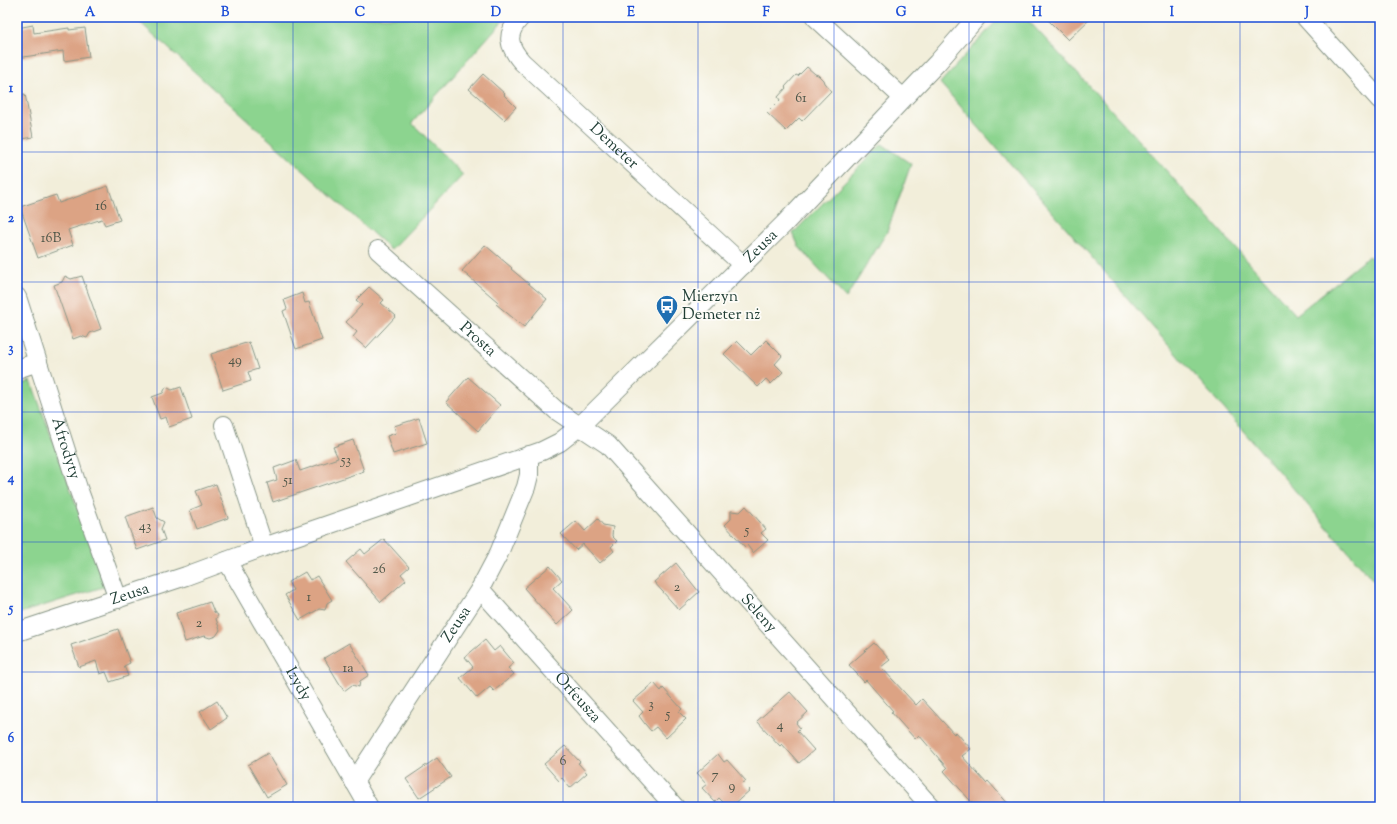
<svg xmlns="http://www.w3.org/2000/svg" width="1397" height="824" font-family="'Sorts Mill Goudy',serif">
<style>
.green{fill:#8cd48f;stroke:#568862}
.building{fill:#dca384}
.lines{fill:none;stroke-linecap:round;stroke-linejoin:round}
.minor-casing{stroke:#889687;stroke-width:20}
.minor{stroke:#fff;stroke-width:18}
.grid{fill:none;stroke:#1d4ed8;stroke-width:1;stroke-opacity:0.55}
.labels{text-anchor:middle;dominant-baseline:central;stroke-width:3.5;stroke-linejoin:round;paint-order:stroke}
.number-label{font-size:14px;fill:#4e5648}
.street-label{font-size:16px;fill:#1f3d34;stroke:#fdfcf7}
.poi-label{font-size:16px;fill:#1f3d34;stroke:#fdfcf7;text-anchor:start}
.neatline{fill:none;stroke:#1d4ed8;stroke-width:1.5}
.grid-label{font-size:13px;text-anchor:middle;font-weight:bold;fill:#1d4ed8}
</style>
<rect width="100%" height="100%" fill="#fdfcf7"/>
<filter id="ink" filterUnits="userSpaceOnUse"><feTurbulence type="fractalNoise" baseFrequency=".025" numOctaves="2"/><feDisplacementMap in="SourceGraphic" scale="8" xChannelSelector="R" yChannelSelector="G"/><feConvolveMatrix kernelMatrix="1 2 1 2 8 2 1 2 1" color-interpolation-filters="sRGB"/></filter>
<filter id="wash" filterUnits="userSpaceOnUse"><feTurbulence type="fractalNoise" baseFrequency=".012" numOctaves="4" result="noise"/><feDisplacementMap in="SourceGraphic" scale="16" xChannelSelector="R" yChannelSelector="G"/><feGaussianBlur stdDeviation="0.9" result="paint"/><feColorMatrix in="noise" values="0 0 0 0 0 0 0 0 0 0 0 0 0 0 0 0 0 1.4 0 .05"/><feComposite in="paint" operator="in"/></filter>
<g filter="url(#wash)">
<rect width="100%" height="100%" fill="#f2eeda"/>
<!-- green -->
<g class="green">
<polygon points="134,17 506,17 412,123 463,175 391,250"/>
<polygon points="1000,17 1025,17 1128,128 1296,315 1369,256 1380,268 1380,588 940,83"/>
<polygon points="882,144 911,164 887,232 846,298 799,247 793,233"/>
<polygon points="31,381 106,586 17,614 17,386"/>
</g>
<g id="blocks">
<!-- building -->
<g class="building">
<polygon points="1045,17 1092,17 1068,40"/>
<polygon points="33,25 34,33 69,28 69,30 85,28 89,57 64,61 63,51 17,58 17,28"/>
<polygon points="807,67 815,74 818,75 823,80 824,83 831,91 802,121 799,118 786,131 767,113 780,100 778,97 786,88 785,87 796,75 798,76"/>
<polygon points="483,74 505,94 504,95 516,107 504,120 469,89"/>
<polygon points="25,94 33,137 17,140 17,95"/>
<polygon points="108,186 120,220 105,225 102,219 68,230 73,245 38,258 20,207 56,195 59,203"/>
<polygon points="485,245 512,268 511,269 547,299 524,327 496,304 498,302 462,271"/>
<polygon points="65,276 71,279 82,276 101,329 90,333 87,338 81,336 73,339 54,285 62,282"/>
<polygon points="369,287 384,300 381,303 396,316 366,348 353,337 357,332 346,322 362,305 356,300"/>
<polygon points="302,293 305,303 309,302 322,340 296,349 283,311 287,309 284,300"/>
<polygon points="766,340 782,356 775,364 783,372 771,384 766,379 758,387 724,354 737,341 751,355"/>
<polygon points="249,342 258,369 248,372 251,381 223,390 211,354"/>
<polygon points="468,377 500,405 478,431 446,402"/>
<polygon points="166,387 172,390 181,387 192,419 169,427 166,417 160,419 152,397 163,393"/>
<polygon points="419,418 427,443 393,454 387,436 396,433 394,426"/>
<polygon points="353,440 364,471 273,502 267,483 277,480 274,468 296,460 300,471 338,458 333,447"/>
<polygon points="216,484 228,518 197,529 190,510 202,505 196,491"/>
<polygon points="746,506 766,529 761,533 768,540 753,553 747,545 745,547 725,525 731,519 731,511 740,512"/>
<polygon points="153,507 157,518 164,522 161,529 165,540 137,550 125,517"/>
<polygon points="598,519 603,525 613,527 612,536 617,541 611,547 614,551 600,563 583,544 576,550 561,534 576,521 585,531"/>
<polygon points="384,539 409,567 401,574 406,580 381,602 346,562 361,549 365,554"/>
<polygon points="676,563 699,592 679,610 654,582"/>
<polygon points="550,566 562,580 553,588 573,610 557,625 524,588"/>
<polygon points="305,572 310,580 317,576 332,600 327,603 325,610 319,609 300,620 285,595 293,590 288,582"/>
<polygon points="210,602 214,612 218,615 216,619 220,630 216,636 210,638 204,636 185,642 176,613"/>
<polygon points="118,629 130,663 124,666 128,676 110,682 106,672 100,674 96,661 79,667 71,645"/>
<polygon points="485,640 494,651 500,646 514,663 508,668 514,674 494,691 490,687 477,698 460,678 473,667 465,657"/>
<polygon points="349,643 369,675 360,681 359,687 352,685 344,691 324,658"/>
<polygon points="874,643 890,660 881,667 916,705 922,699 954,734 956,732 971,749 962,756 986,783 988,781 1011,807 976,807 944,771 947,768 919,735 915,739 891,712 893,711 866,680 864,682 849,665"/>
<polygon points="654,683 661,691 663,688 682,709 679,712 686,719 666,738 656,727 651,731 645,724 639,716 643,712 633,701"/>
<polygon points="790,692 808,712 796,723 800,728 797,731 814,750 799,763 782,744 780,746 757,721"/>
<polygon points="217,701 227,718 211,729 200,712"/>
<polygon points="565,746 580,762 578,763 587,773 570,788 562,778 559,781 544,764"/>
<polygon points="268,753 287,785 267,797 248,765"/>
<polygon points="718,754 724,762 727,760 736,770 746,781 743,783 750,790 731,807 728,807 719,798 715,802 702,788 707,784 697,773"/>
<polygon points="437,758 451,777 419,798 406,779"/>
</g>
</g>
</g>
<g filter="url(#ink)">
<use href="#blocks" fill-opacity="0" stroke="#889687" stroke-width="1"/>
<g class="lines">
<!-- minor casing -->
<g class="minor-casing">
<g id="minor">
<path id="s1" d="M521 17C505 34 508 46 522 62L743 265"/>
<polyline points="815,17 903,98"/>
<polyline points="1305,17 1380,100"/>
<path id="s2" d="M378 250 557 411 608 445 931 807"/>
<path id="s3" d="M17 297 78 488 118 599"/>
<polyline points="17,369 38,362"/>
<polyline points="224,425 264,547"/>
<path id="s4" d="M227 561 369 807"/>
<path id="s5" d="M480 589 675 807"/>
<path id="s6" d="M17 632 186 576 264 547 542 451 560 442 580 426 784 224 937 63 977 17"/>
<path id="s7" d="M354 782 480 589 499 553 526 487 529 475V455"/>
</g>
</g>
<!-- minor -->
<use href="#minor" class="minor"/>
</g>
</g>
<!-- grid -->
<path class="grid" d="M157 17V807M293 17V807M428 17V807M563 17V807M698 17V807M834 17V807M969 17V807M1104 17V807M1240 17V807M17 152H1380M17 282H1380M17 412H1380M17 542H1380M17 672H1380"/>
<!-- icons -->
<defs>
<g id="bus-pin" transform="scale(1.15)"><path d="M0 17L-7.5 6A9.5 9.5 0 1 1 7.5 6Z" fill="#1f6fb2" stroke="#fdfcf7"/><path d="M-5-6H5V4H4V6H2V4H-2V6H-4V4H-5ZM-3.5-4V0h7V-4ZM-3.5 1.2v1.5H-2V1.2ZM2 1.2v1.5H3.5V1.2Z" fill="#fff"/></g>
</defs>
<g fill-rule="evenodd">
<use href="#bus-pin" x="667" y="306"/>
</g>
<g class="labels">
<!-- number labels -->
<g class="number-label">
<text x="801" y="99">61</text>
<text x="101" y="207">16</text>
<text x="51" y="239">16B</text>
<text x="235" y="361">49</text>
<text x="346" y="461">53</text>
<text x="288" y="481">51</text>
<text x="145" y="527">43</text>
<text x="747" y="531">5</text>
<text x="379" y="570">26</text>
<text x="677" y="588">2</text>
<text x="309" y="598">1</text>
<text x="199" y="624">2</text>
<text x="348" y="669">1a</text>
<text x="651" y="705">3</text>
<text x="668" y="715">5</text>
<text x="780" y="726">4</text>
<text x="563" y="762">6</text>
<text x="715" y="776">7</text>
<text x="732" y="787">9</text>
</g>
<!-- street labels -->
<g class="street-label">
<text stroke="none"><textPath href="#s1" startOffset="176">Demeter</textPath></text>
<text stroke="none"><textPath href="#s6" startOffset="856">Zeusa</textPath></text>
<text stroke="none"><textPath href="#s2" startOffset="134">Prosta</textPath></text>
<text stroke="none"><textPath href="#s3" startOffset="159">Afrodyty</textPath></text>
<text stroke="none"><textPath href="#s6" startOffset="119">Zeusa</textPath></text>
<text stroke="none"><textPath href="#s2" startOffset="528">Seleny</textPath></text>
<text stroke="none"><textPath href="#s7" startOffset="188">Zeusa</textPath></text>
<text stroke="none"><textPath href="#s4" startOffset="142">Izydy</textPath></text>
<text stroke="none"><textPath href="#s5" startOffset="146">Orfeusza</textPath></text>
</g>
<!-- poi labels -->
<g class="poi-label">
<text x="682" y="297">Mierzyn<tspan x="682" dy="18">Demeter nż</tspan></text>
</g>
</g>
<!-- margin -->
<rect width="1397" height="824" fill="none" stroke="#fdfcf7" stroke-width="44"/>
<rect x="22" y="22" width="1353" height="780" class="neatline"/>
<g class="grid-label">
<text x="90" y="16">A</text>
<text x="225" y="16">B</text>
<text x="360" y="16">C</text>
<text x="496" y="16">D</text>
<text x="631" y="16">E</text>
<text x="766" y="16">F</text>
<text x="901" y="16">G</text>
<text x="1037" y="16">H</text>
<text x="1172" y="16">I</text>
<text x="1307" y="16">J</text>
<text x="11" y="92">1</text>
<text x="11" y="222">2</text>
<text x="11" y="352">3</text>
<text x="11" y="482">4</text>
<text x="11" y="612">5</text>
<text x="11" y="742">6</text>
</g>
</svg>
